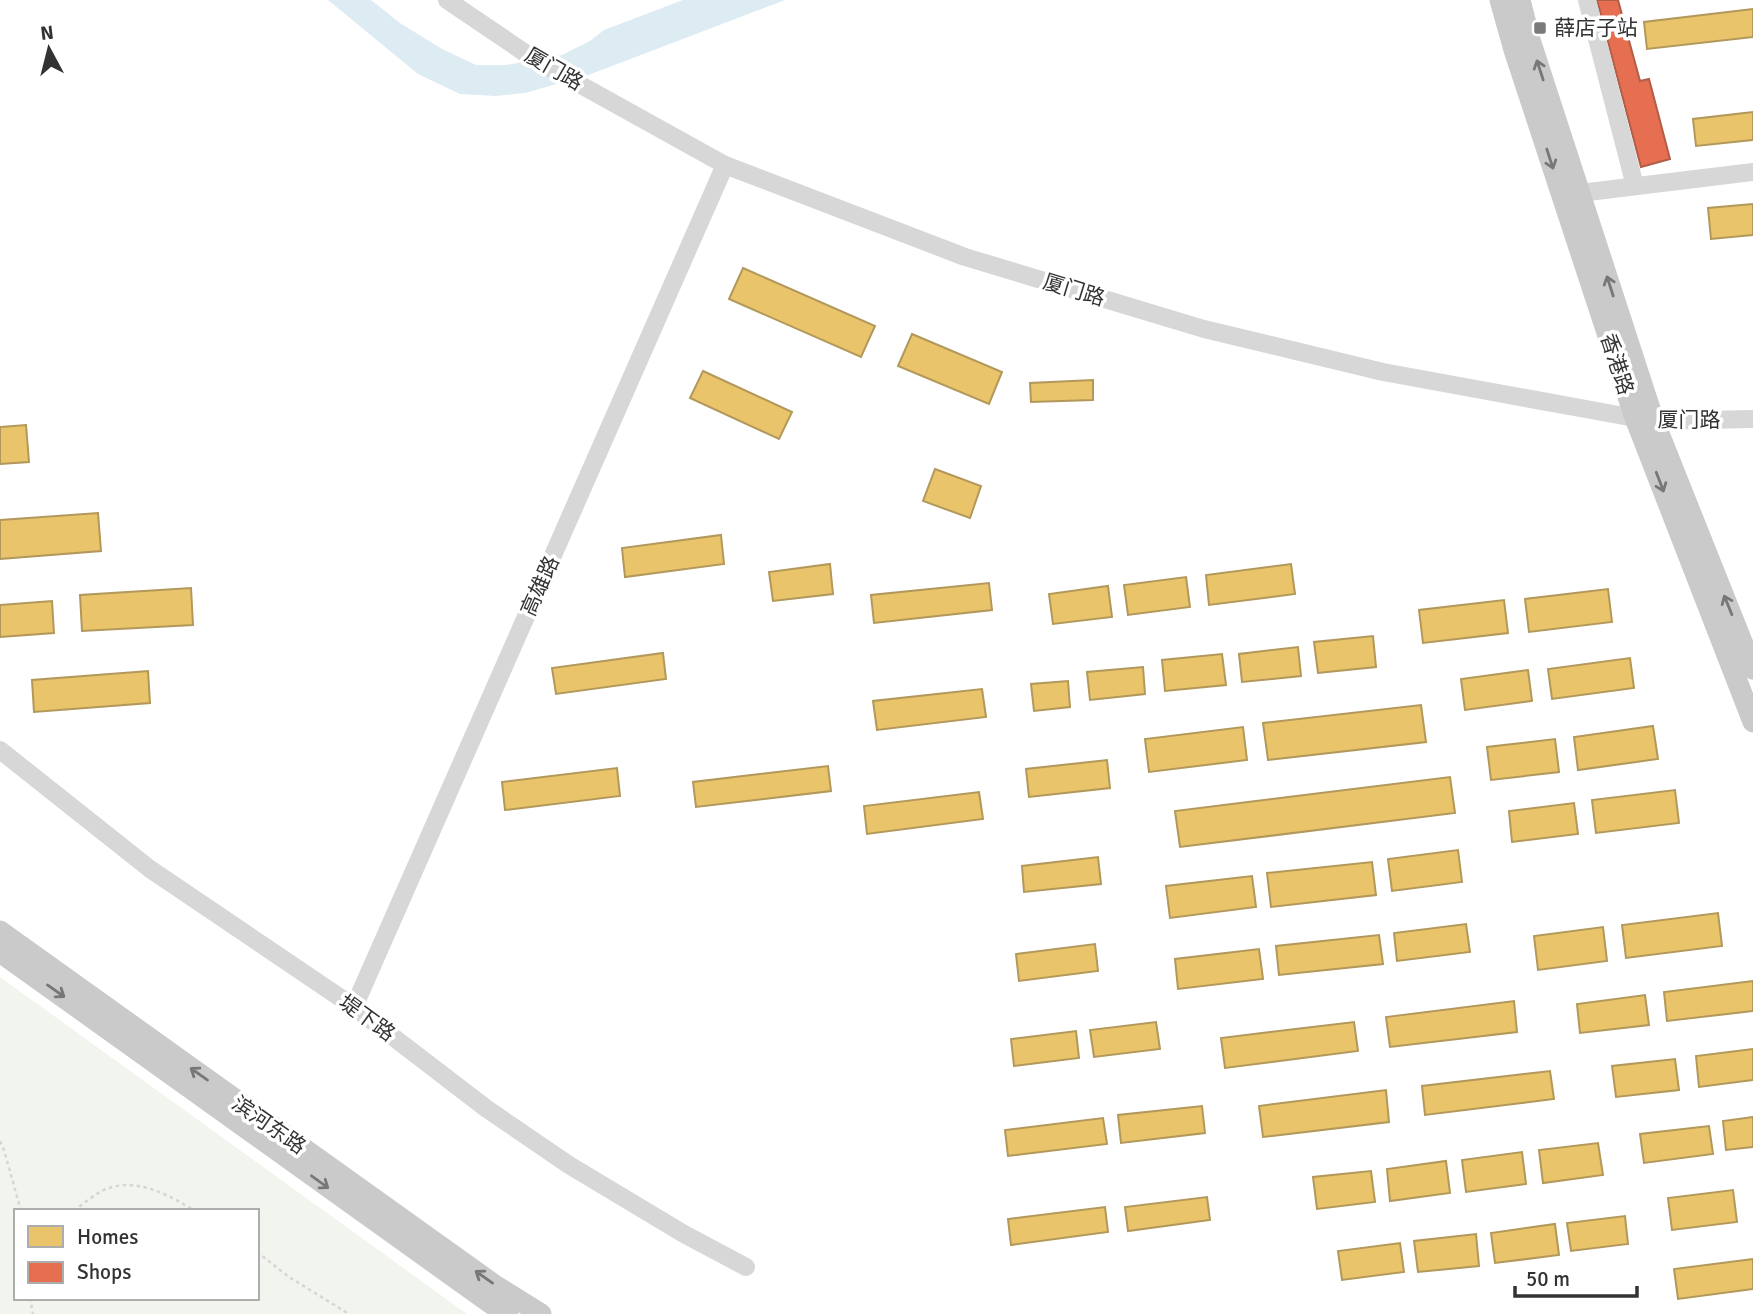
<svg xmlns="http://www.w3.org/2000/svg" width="1753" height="1314" font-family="Signika,'Noto Sans SC',sans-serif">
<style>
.green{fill:#f1f5ed;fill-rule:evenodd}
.water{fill:#ddebf3}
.homes{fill:#e9c46a;stroke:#b2985a;stroke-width:2}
.shops{fill:#e76f51;stroke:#b15d48;stroke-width:2}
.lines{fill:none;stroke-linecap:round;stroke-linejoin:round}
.path{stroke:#d6d6d6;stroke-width:2.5;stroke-dasharray:3.5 3.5;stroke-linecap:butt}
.minor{stroke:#d7d7d7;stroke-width:18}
.major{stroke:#cacaca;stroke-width:21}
.oneway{stroke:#777}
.poi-dot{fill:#7a7a7a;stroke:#fff;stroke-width:2.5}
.labels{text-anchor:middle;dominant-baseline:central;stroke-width:7;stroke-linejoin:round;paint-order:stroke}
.poi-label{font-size:21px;fill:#333;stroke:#fff;text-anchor:start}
.street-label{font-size:21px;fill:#333;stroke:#fff}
</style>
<rect width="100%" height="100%" fill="#fff"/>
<!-- green -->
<path class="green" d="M0 977 467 1314H0ZM16 1211H257V1298H16Z"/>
<!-- water -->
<polygon class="water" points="328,0 371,0 400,23 442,49 476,65 506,65 562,55 590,41 604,30 683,0 785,0 591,74 525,93 496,96 460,94 418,74"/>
<!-- homes -->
<g class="homes">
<polygon points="1753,9 1753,37 1647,49 1644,22"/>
<polygon points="1753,112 1753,140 1696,146 1693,119"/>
<polygon points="1753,204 1753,235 1711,239 1708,208"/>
<polygon points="743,268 875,326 861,357 729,299"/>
<polygon points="912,334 1002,372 989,404 898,366"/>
<polygon points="703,371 792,412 779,439 690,398"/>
<polygon points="1093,380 1093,400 1031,402 1030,383"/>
<polygon points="26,425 29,462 0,464 0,427"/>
<polygon points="935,469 981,486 970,518 923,501"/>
<polygon points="98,513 101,551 0,559 0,520"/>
<polygon points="721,535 724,564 625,577 622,548"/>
<polygon points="830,564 833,594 773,601 769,572"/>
<polygon points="1291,564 1295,594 1209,605 1206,575"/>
<polygon points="1186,577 1190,607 1128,615 1124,585"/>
<polygon points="989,583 992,610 874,623 871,595"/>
<polygon points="1108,586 1112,617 1053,624 1049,594"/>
<polygon points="191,588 193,625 82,631 80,595"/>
<polygon points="1608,589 1612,622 1529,632 1525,599"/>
<polygon points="1504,600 1508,633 1423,643 1419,610"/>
<polygon points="52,601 54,633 0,637 0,605"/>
<polygon points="1373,636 1376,667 1318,673 1314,642"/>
<polygon points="1298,647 1301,676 1242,682 1239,654"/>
<polygon points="663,653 666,679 556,694 552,668"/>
<polygon points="1222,654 1226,685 1165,691 1162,660"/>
<polygon points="1630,658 1634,688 1552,699 1548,669"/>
<polygon points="1143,667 1145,694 1090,700 1087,672"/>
<polygon points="1528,670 1532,701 1465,710 1461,679"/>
<polygon points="148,671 150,703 34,712 32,680"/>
<polygon points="1068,681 1070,707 1034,711 1031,684"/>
<polygon points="982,689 986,717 877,730 873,701"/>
<polygon points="1421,705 1426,742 1268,760 1263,723"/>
<polygon points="1653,726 1658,759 1578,770 1574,737"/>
<polygon points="1243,727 1247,760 1149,772 1145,739"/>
<polygon points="1555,739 1559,772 1491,780 1487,747"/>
<polygon points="1107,760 1110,788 1029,797 1026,769"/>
<polygon points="828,766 831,791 696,807 693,782"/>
<polygon points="617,768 620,796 505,810 502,782"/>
<polygon points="1450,777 1455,813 1180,847 1175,811"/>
<polygon points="1675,790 1679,823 1596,833 1592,800"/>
<polygon points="979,792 983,819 867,834 864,806"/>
<polygon points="1574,803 1578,834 1512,842 1509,811"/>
<polygon points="1458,850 1462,882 1392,891 1388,859"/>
<polygon points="1098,857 1101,884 1024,892 1022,866"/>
<polygon points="1372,862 1376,895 1271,907 1267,873"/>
<polygon points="1252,876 1256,907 1170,918 1166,886"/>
<polygon points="1718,913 1722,946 1626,958 1622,925"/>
<polygon points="1466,924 1470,952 1397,961 1394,933"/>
<polygon points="1603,927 1607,961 1538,970 1534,936"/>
<polygon points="1379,935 1383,964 1279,975 1276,946"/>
<polygon points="1095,944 1098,971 1019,981 1016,954"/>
<polygon points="1259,949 1263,979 1178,989 1175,959"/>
<polygon points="1753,981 1753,1011 1667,1021 1664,992"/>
<polygon points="1645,995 1649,1025 1580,1033 1577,1004"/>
<polygon points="1514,1001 1517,1032 1390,1047 1386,1017"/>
<polygon points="1156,1022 1160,1049 1094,1057 1090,1030"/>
<polygon points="1354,1022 1358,1051 1225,1068 1221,1038"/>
<polygon points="1076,1031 1079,1058 1014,1066 1011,1039"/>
<polygon points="1753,1049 1753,1080 1699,1087 1696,1056"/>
<polygon points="1675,1059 1679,1090 1616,1097 1612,1066"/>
<polygon points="1550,1071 1554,1099 1425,1115 1422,1086"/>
<polygon points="1386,1090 1389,1122 1263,1137 1259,1106"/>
<polygon points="1202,1106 1205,1133 1121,1143 1118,1115"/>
<polygon points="1753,1117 1753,1147 1726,1150 1723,1121"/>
<polygon points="1103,1118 1107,1144 1008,1156 1005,1130"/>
<polygon points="1709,1126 1713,1154 1644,1163 1640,1134"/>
<polygon points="1598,1143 1603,1175 1543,1183 1539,1150"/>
<polygon points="1522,1152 1526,1184 1466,1192 1462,1160"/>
<polygon points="1446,1161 1450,1193 1390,1201 1387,1169"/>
<polygon points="1371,1171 1375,1202 1317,1209 1313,1177"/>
<polygon points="1733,1190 1737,1222 1672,1230 1668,1198"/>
<polygon points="1207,1197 1210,1220 1128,1231 1125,1207"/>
<polygon points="1105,1207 1108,1232 1011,1245 1008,1219"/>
<polygon points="1625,1216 1628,1244 1571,1251 1567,1223"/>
<polygon points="1555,1224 1559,1255 1495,1263 1491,1233"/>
<polygon points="1476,1234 1479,1266 1418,1272 1414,1241"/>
<polygon points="1400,1243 1404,1272 1342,1280 1338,1251"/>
<polygon points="1753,1259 1753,1289 1678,1299 1674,1269"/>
</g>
<!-- shops -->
<polygon class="shops" points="1597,0 1618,0 1640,81 1649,79 1670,159 1641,167"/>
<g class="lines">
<!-- path -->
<g class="path">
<polyline points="0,1141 4,1150 21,1211"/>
<path d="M74 1211C84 1203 95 1194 106 1189 137 1177 169 1195 195 1211"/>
<polyline points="257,1252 289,1277 349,1314"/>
<polyline points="30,1298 33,1314"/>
</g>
<!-- minor -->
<g class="minor">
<polyline points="447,0 534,59 725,165 965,257 1204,329 1383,372 1635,418 1654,421 1753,419"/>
<polyline points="1587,0 1635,186"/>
<polyline points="1580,193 1753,172"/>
<polyline points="0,750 150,869 354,1007 487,1109 569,1165 684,1234 746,1267"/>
<polyline points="354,1007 725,165"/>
</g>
<!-- major -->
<g class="major">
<polyline points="1500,0 1514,50 1635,418 1753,722"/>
<polyline points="1520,0 1531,43 1654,421 1753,669"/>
<polyline points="0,931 496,1286 541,1314"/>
<polyline points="0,952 490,1303 508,1314"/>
</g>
</g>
<!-- one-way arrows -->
<defs><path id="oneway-shaft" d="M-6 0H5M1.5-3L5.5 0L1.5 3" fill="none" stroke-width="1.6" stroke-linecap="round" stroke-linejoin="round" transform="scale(1.75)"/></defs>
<g class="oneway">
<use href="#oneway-shaft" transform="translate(1540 70) rotate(-108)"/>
<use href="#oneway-shaft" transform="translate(1550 159) rotate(72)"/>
<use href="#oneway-shaft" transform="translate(1610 286) rotate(-108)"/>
<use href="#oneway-shaft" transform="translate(1660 482) rotate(69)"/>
<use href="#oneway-shaft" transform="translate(1728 605) rotate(-112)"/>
<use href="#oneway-shaft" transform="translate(56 991) rotate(35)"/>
<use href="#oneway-shaft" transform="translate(199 1074) rotate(-145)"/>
<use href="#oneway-shaft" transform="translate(320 1182) rotate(36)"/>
<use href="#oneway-shaft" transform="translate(484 1277) rotate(-145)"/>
</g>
<!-- markers -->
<rect class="poi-dot" x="1533" y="21" width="14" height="14" rx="3.5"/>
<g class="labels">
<!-- poi labels -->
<g class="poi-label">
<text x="1554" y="28">薛店子站</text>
</g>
<!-- street labels -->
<g class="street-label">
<text transform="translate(554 69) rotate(30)">厦门路</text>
<text transform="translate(1074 290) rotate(17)">厦门路</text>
<text transform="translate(1617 364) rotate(72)">香港路</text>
<text x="1689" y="420">厦门路</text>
<text transform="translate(540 586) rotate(-66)">高雄路</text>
<text transform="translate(367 1018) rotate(36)">堤下路</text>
<text transform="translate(269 1125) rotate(35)">滨河东路</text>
</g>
</g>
<!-- legend -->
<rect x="14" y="1209" width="245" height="91" fill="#ffffff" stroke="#adadad" stroke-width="2"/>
<rect x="28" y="1226" width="35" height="21" fill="#e9c46a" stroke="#adadad" stroke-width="2"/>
<text x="77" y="1244" font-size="21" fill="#333333">Homes</text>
<rect x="28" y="1262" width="35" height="21" fill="#e76f51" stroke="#adadad" stroke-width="2"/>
<text x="77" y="1279" font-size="21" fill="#333333">Shops</text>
<!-- north arrow -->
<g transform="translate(49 49) rotate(353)" stroke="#ffffff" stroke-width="5" paint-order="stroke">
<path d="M0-5L12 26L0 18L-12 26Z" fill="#333333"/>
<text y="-10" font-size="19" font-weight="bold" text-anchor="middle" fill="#333333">N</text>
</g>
<!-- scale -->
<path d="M1515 1286v10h122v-10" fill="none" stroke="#333333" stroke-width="3.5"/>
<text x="1526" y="1286" font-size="21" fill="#333333" stroke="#ffffff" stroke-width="5" paint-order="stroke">50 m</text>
</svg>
